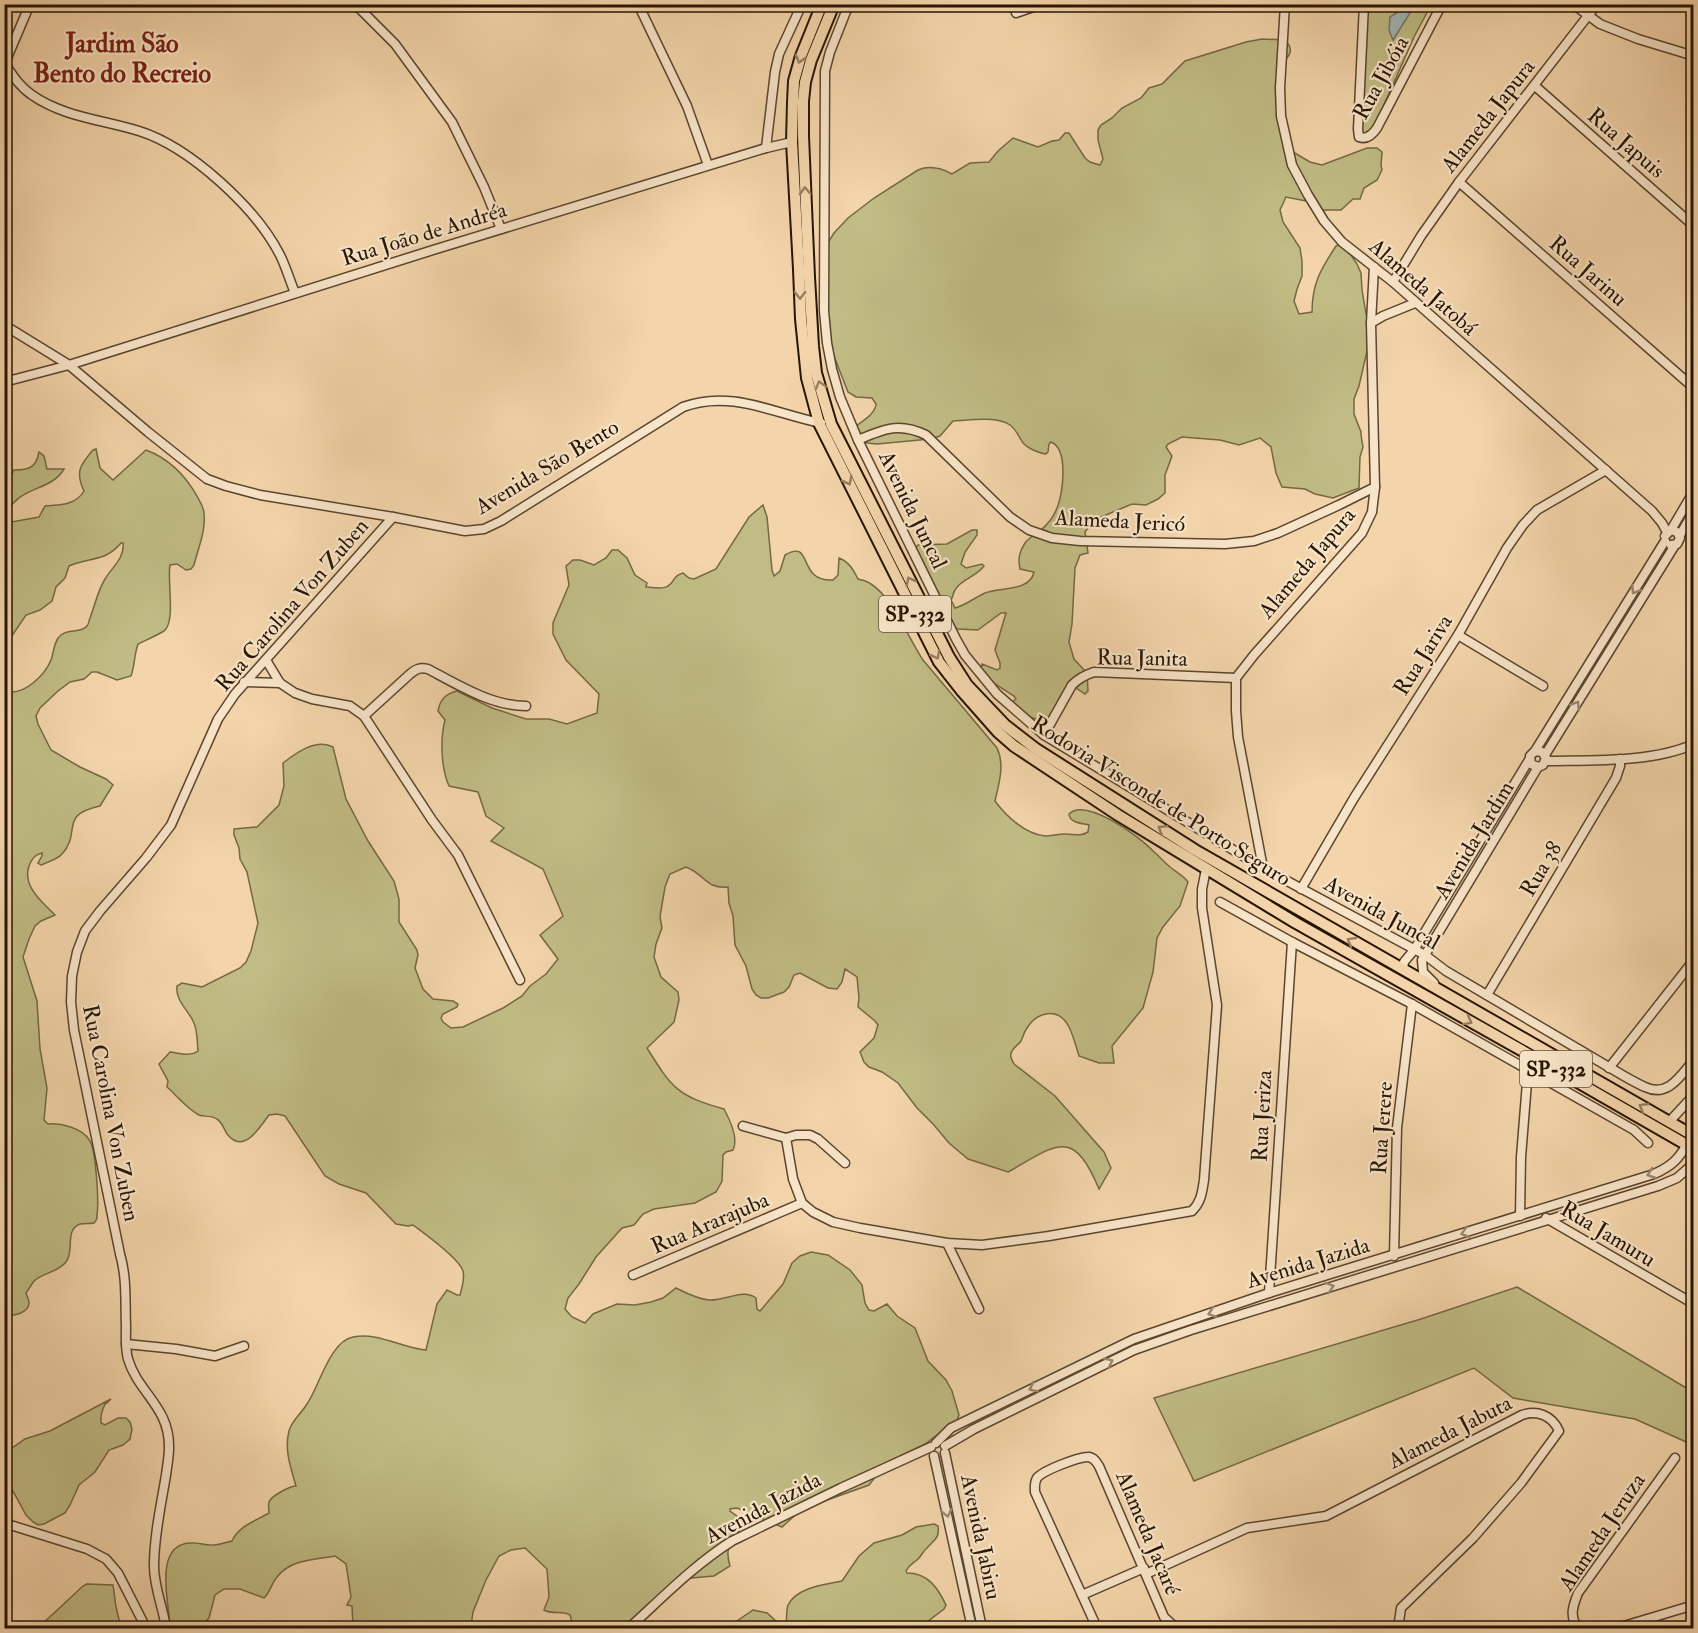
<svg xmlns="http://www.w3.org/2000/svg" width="1698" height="1633" font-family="'IM FELL Double Pica',serif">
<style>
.green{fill:#c1bc85;stroke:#746844;stroke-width:1.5}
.water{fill:#a1b6b5;stroke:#70766e;stroke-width:1.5}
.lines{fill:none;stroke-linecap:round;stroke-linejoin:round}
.minor-casing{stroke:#5a452e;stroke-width:11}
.major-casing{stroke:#271504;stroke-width:14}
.minor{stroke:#f8e4c8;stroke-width:8}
.major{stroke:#f4d5ab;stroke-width:10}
.oneway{stroke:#987f60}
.oneway2{stroke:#9a8770}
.labels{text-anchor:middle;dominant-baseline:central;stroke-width:4.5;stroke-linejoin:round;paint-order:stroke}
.shield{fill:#f8e4c8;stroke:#66533f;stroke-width:1.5}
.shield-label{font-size:21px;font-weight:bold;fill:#271504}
.street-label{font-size:22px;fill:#271504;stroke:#f8e4c8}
.quarter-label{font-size:26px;font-weight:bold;fill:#7a1f14;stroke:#f8e4c8}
</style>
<rect width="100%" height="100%" fill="#f4d5ab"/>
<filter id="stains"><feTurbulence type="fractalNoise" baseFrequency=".00333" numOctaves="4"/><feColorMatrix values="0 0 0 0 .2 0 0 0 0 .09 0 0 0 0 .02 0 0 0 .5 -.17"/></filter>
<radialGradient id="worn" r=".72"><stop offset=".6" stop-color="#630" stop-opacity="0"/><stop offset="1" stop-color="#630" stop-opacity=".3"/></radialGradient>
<!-- green -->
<g class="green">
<polygon points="1365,5 1431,5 1414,37 1373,130 1365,135 1361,132"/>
<path d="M1262 39 1285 40C1296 51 1288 57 1280 66L1282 111 1293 152 1310 162 1322 165 1367 148H1377L1382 152 1381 165 1382 170 1377 180 1364 188 1360 199H1353L1341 210H1323L1311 202 1286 197 1280 210 1283 222 1300 248 1302 261V276L1297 289 1294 301 1299 314 1312 312C1312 283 1321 269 1336 246L1339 245 1351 255 1357 264 1361 273 1362 290 1366 314 1373 325 1359 386 1354 399V414L1361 432V435L1363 447 1360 457 1359 488 1333 498 1315 494 1305 489 1282 487 1276 473 1271 447 1260 438 1239 445 1220 440 1182 437 1168 444 1166 447 1172 456 1165 475V493L1158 499 1146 505 1132 504 1094 520 1085 532 1088 553 1080 555 1075 568 1072 624 1069 642 1074 659 1087 673 1088 691 1085 694 1076 688H1073C1069 694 1059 713 1054 716 1041 727 1019 713 1012 702L1016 699 1014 696 989 680 981 668 982 664 997 670 1000 668V663L995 650 1006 613H1001L978 630 958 629 951 626 913 551 918 545 947 544 972 530H977V535L965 552 961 564 966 568 982 564 984 566C976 577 961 579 955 590 953 593 953 597 951 600L955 608C966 605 974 598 985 593 999 587 1030 592 1034 572L1020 569C1018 559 1019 552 1025 543 1031 535 1041 532 1047 524 1051 520 1055 513 1057 508 1063 494 1069 449 1051 442L1049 444 1048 452 1046 454C1039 453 1029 449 1024 444 1019 438 1017 430 1010 425 997 416 969 420 953 421L940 436 930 439 877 444 867 443 858 438 856 426C864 420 875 414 876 404L872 398 856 397 848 392 830 346 821 290 826 246 834 233 848 218 874 198 918 170C930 165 941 168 952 174L970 163 989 162 998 151 1013 138 1038 147 1052 141 1059 140 1065 133H1069L1085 158 1090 162 1100 165 1103 159 1098 140V130L1101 125 1112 118 1122 108 1141 98 1149 88 1162 84 1185 61 1246 42Z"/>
<path d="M96 449 100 468 113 480 146 450C170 459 185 475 197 496 200 502 204 507 204 514 206 530 198 549 194 565L191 569 186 570 177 564 170 565C167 580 176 622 164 631 156 636 146 640 138 644 134 655 135 665 131 676L117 680 97 672H92L84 679 70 682 58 691 40 708 36 716 38 724 51 750 80 767 106 779 113 785 100 806C58 815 82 832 62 854 58 859 48 862 41 865L38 863 42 856V853C34 855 32 859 29 866 22 886 42 902 55 915L41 921 35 926 29 939 23 957 37 1001 40 1049 47 1088 44 1120 48 1124C61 1123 83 1128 90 1141 96 1152 99 1201 97 1215 97 1220 97 1219 94 1223 90 1224 84 1223 80 1224 64 1230 75 1251 66 1262 57 1273 44 1272 34 1281 31 1285 29 1289 26 1293 27 1296 29 1300 29 1303 29 1313 12 1317 4 1315L5 675 9 679 8 689 10 692C26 693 45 675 51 660 54 652 54 640 61 635 69 628 80 634 87 626 89 624 89 620 90 618 95 605 98 590 105 579 112 567 125 558 123 543H121C104 563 91 556 69 566L65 578 56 587 52 601 40 610 26 615 5 646V520L6 523 39 517 45 506C60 505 76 505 84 491 75 472 80 465 93 450Z"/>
<path d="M39 452 44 456 47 469H64C50 493 18 484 5 517V487L14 470C29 470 36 468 39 452Z"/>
<path d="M763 505 767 517 772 570 774 576 780 571 785 555C814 538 796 582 833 580L838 575 839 558C849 562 853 569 858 579 862 580 868 581 871 584 892 597 909 639 923 660L997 748C1005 765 999 783 995 801 1006 816 1025 834 1045 836 1052 836 1058 834 1065 834 1074 834 1080 837 1088 832L1089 825C1081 823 1070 823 1069 814 1086 797 1140 837 1153 851 1159 856 1164 862 1170 867 1176 872 1183 875 1188 882L1180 906 1163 927 1157 938 1153 972 1143 1008 1112 1046 1114 1063H1099L1079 1056C1076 1046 1073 1034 1068 1025 1057 1007 1037 1012 1027 1028 1024 1032 1023 1037 1021 1041 1018 1045 1014 1047 1012 1051 1009 1056 1012 1060 1014 1064L1055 1096 1104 1152 1111 1168 1099 1189C1073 1126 1056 1145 1008 1172L968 1159 949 1143 933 1124 917 1108 898 1083 882 1072 869 1067 864 1062 860 1052 874 1038 878 1025 875 1021 858 1007 859 998 857 977 845 969 842 982 837 989 828 988 800 973 794 975 789 987 784 992 768 998H761L756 995 752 989 746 966 735 945 733 916 729 903 728 887C705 889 706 875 686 867L670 874 665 887 660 917 662 928 656 944 654 957 661 977 678 992 679 1000 674 1022 647 1048C672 1088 677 1096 724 1109 730 1120 739 1138 733 1150L726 1152 723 1155 722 1181 716 1192 695 1203 654 1209 643 1214 634 1225 622 1228 596 1257 579 1284 568 1298 565 1309 572 1317 585 1323 593 1314 617 1304 635 1305 651 1302 663 1298 676 1288C686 1293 697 1299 709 1300 726 1301 743 1288 756 1298L757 1309 760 1311 783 1284 792 1263 800 1256 811 1252 828 1255 850 1270 862 1285 865 1303 869 1310 874 1311 887 1304 897 1316 915 1328 928 1361 946 1380 952 1391 959 1415 957 1420 925 1444 890 1461 882 1468 869 1485 802 1509 782 1527 737 1508 730 1509V1511L741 1519 742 1525C735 1544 723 1543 730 1566L714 1576 691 1578 678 1584 625 1628H571L572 1622 570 1615C561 1610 553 1615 544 1610L549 1597 547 1569 525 1548 511 1550 499 1556 486 1580 473 1612 471 1626 473 1628H353L352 1606 347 1605 351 1597 346 1564 335 1556C314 1560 291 1559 277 1577 271 1584 270 1593 264 1598L240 1589H224L215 1595 209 1618 199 1628H170C170 1606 152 1545 190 1543 198 1542 206 1546 214 1545 220 1545 226 1542 232 1541 239 1526 255 1521 269 1513 269 1510 268 1506 269 1502 271 1496 290 1486 296 1486 291 1468 284 1450 289 1431 292 1420 301 1414 307 1404 319 1387 330 1341 353 1337 379 1332 401 1348 426 1350L437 1304 447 1290 457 1295H460C462 1287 465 1279 463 1271 459 1258 425 1234 413 1225L408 1226 396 1224 366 1193 339 1184 325 1176 285 1116 277 1114 269 1115C259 1128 244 1155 227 1134 224 1129 222 1122 217 1119 211 1115 204 1117 199 1115 187 1109 177 1096 167 1087L168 1081 159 1064 170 1052C179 1053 190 1057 198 1051 197 1042 198 1030 193 1021 188 1010 175 1000 177 986L182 983 202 987 240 968 246 962 251 951 258 923 247 872 240 859 239 848 234 835V829L257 827 279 805 284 786 283 763C296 753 316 738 333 747L346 799 368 841 394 881 399 899V922L417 950 418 955 415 968 423 989 433 999 453 1001 458 1004 457 1007 443 1014 441 1018 443 1022 451 1028 463 1027 503 1008 522 996 530 986 546 974 558 959 540 935 563 916 543 869 491 841 504 828 486 816 478 792 449 786C441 768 440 739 445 720L438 711C440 700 445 694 457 691L492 708 526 719H549L567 724 597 713 599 694 566 660 553 634V623L569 585 566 566 573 560H580L594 565 606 558 612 550H618L627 558 635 575 647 583 646 587C652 587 663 590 668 586 675 582 672 576 683 573L689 578 694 579 716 569 749 517Z"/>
<polygon points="1517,1287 1693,1392 1693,1445 1635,1419 1513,1398 1474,1368 1194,1481 1154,1398 1421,1319"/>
<path d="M111 1399 107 1403 105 1404C102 1411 100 1416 101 1423L105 1425 118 1418H126L130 1422 132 1429 130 1439 123 1445 109 1450 95 1472 79 1485 70 1505 65 1513 44 1524 38 1525 33 1522 26 1515 14 1493 5 1481V1453L25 1439 50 1431Z"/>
<path d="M934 1524 938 1526C940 1538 934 1540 927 1548 923 1551 921 1557 917 1560 912 1564 909 1565 906 1571L907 1573C928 1573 938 1588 946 1605L944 1609 919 1628H740L737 1621 753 1610 767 1613 777 1622 786 1625C787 1619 786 1611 788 1605 797 1587 824 1585 842 1581L859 1556 874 1543 902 1535 916 1527Z"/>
<polygon points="87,1584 113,1585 116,1607 121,1628 38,1628 83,1586"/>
</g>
<!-- water -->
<polygon class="water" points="1398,5 1415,5 1393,40 1389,30 1390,17 1398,12"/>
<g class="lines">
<!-- minor casing -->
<g class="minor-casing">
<g id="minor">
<polyline points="351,4 359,8 395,44 452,122 484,187 501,229"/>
<polyline points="638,4 687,106 708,165"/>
<path d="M849 4 830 52 825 71 824 311 827 343 832 369 840 397 858 440 956 639 965 655 997 694 1044 735 1263 868 1425 955 1446 971 1624 1076C1631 1080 1638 1084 1645 1087 1668 1098 1681 1075 1694 1060"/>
<polyline points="1285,4 1280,88 1281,116 1292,165 1308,195 1324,221 1342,242 1393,282 1652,511 1662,523 1667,532"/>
<path d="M1364 4 1358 129 1359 137C1367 140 1373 134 1377 128L1442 4"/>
<polyline points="1573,4 1600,24 1638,39 1694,56"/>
<polyline points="1016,13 1042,4"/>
<path d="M5 64C13 76 20 87 32 95 63 117 104 120 139 131 190 147 256 208 280 255 286 267 290 281 295 293"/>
<polyline points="4,65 30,4"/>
<polyline points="1535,86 1694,226"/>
<polyline points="766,148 775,72 779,54 802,4"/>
<polyline points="1459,182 1694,388"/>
<polyline points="1393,282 1421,236 1459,182 1597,4"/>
<polyline points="1371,323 1383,316 1415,303"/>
<path d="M4 325 69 365 148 432 207 479 226 486 260 495 393 517 465 531 484 529 501 521 683 407C731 389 775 414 821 423"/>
<polyline points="4,382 69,365 433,250 766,148 792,142"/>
<path d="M858 440C884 429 899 422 926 435L1010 517 1029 530 1052 538 1080 541 1225 544 1254 541 1278 533 1339 505 1375 487"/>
<polyline points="1671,530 1677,532 1680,538 1677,544 1671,545"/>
<polyline points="1680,535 1694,511"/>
<polyline points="1665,536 1671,530 1694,491"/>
<polyline points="1458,635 1543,686"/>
<polyline points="266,660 280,683 295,693 312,699 350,706 364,716 432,820 458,855 520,980"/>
<polyline points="244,682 280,683"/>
<path d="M364 716 410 674C416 669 420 667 428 669 458 685 492 706 526 706"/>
<path d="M1044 735 1072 685C1079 678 1085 675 1094 672L1236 678"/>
<polyline points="1535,751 1542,752 1546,758 1543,765 1538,767 1531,764 1530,756 1535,751 1665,541"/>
<polyline points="1545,755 1675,545"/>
<path d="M1546 761C1591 760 1652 763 1694 744"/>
<polyline points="1263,868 1238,737 1236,711 1236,678 1254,655 1362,533 1372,512 1375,487 1371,323 1374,267"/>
<polyline points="1301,889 1354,798 1458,635 1507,548 1523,525 1537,510 1606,470"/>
<polyline points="1220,902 1292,942 1412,1004 1634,1130 1648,1143"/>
<polyline points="1403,969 1404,962 1414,950 1529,760"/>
<polyline points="1434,983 1423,972 1422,960 1538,767"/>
<polyline points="1487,995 1616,778 1620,766 1620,759"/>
<polyline points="1609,1068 1694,960"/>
<polyline points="1669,1122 1694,1095"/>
<polyline points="743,1126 786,1138 796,1135 810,1135 818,1139 845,1163"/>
<path d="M786 1138 793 1179 802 1203 813 1212 833 1222 860 1228 947 1243 982 1245 1049 1236 1192 1211C1201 1202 1202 1193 1204 1180L1217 1005 1202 908V889L1206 869"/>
<polyline points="1520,1216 1521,1157 1528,1070"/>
<polyline points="1546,1218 1694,1304"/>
<polyline points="947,1243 979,1309"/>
<polyline points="1394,1256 1397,1128 1412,1004"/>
<polyline points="633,1275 802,1203"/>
<polyline points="1269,1293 1292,942"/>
<polyline points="126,1344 176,1349 215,1356 244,1346"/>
<path d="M936 1443 951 1428 1134 1339 1269 1293 1654 1174C1672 1166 1679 1159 1689 1141"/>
<polyline points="945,1446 974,1429 1134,1350 1191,1330 1658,1186 1677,1178 1694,1163"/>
<polyline points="945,1453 982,1628"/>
<polyline points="934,1456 972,1628"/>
<polyline points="4,1523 87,1549 106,1559 118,1573 146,1628"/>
<path d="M1146 1574 1247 1528 1326 1516 1522 1415C1537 1410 1552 1415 1559 1431L1521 1483 1473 1538 1401 1608 1399 1622 1402 1628"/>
<polyline points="1082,1595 1144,1568"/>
<path d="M166 1628C163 1607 154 1588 154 1566 154 1536 161 1505 166 1475 167 1467 169 1457 169 1448 170 1407 138 1393 128 1359 125 1348 126 1337 126 1327 125 1302 127 1278 120 1254L74 1030 71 1002 72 976 77 952 85 931 100 911 146 858 171 825 218 719 235 694 393 517"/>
<path d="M629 1628C662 1598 694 1565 732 1541L841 1488 931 1447"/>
<path d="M1097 1628 1035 1492C1035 1487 1034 1483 1037 1478 1042 1471 1080 1456 1089 1457 1095 1458 1096 1462 1099 1466L1164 1617 1176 1628"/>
<path d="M1578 1628C1569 1616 1573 1606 1578 1593L1675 1458"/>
<polyline points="1617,1628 1694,1605"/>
</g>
</g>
<!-- major casing -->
<g class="major-casing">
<g id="major">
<polyline points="822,4 801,56 794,81 793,102 792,142 799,269 801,319 807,378 819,423 939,662 961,690 998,732 1014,746 1118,815 1296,923 1553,1068 1694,1149"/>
<polyline points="834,4 811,60 805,82 803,101 803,136 809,277 813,346 816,373 831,424 949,657 967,685 1005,725 1036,749 1195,850 1694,1136"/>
</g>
</g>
<!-- minor -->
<use href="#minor" class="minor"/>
<!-- major -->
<use href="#major" class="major"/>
</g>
<!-- one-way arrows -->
<defs><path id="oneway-chevron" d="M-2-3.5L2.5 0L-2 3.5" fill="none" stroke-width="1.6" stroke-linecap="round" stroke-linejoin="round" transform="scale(1.5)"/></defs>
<g class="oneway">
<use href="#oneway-chevron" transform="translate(800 59) rotate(107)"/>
<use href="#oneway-chevron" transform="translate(805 191) rotate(-93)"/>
<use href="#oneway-chevron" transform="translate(800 295) rotate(89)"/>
<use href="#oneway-chevron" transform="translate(820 385) rotate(-106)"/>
<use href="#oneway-chevron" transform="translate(848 481) rotate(63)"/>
<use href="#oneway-chevron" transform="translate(910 581) rotate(-117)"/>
<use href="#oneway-chevron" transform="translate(936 655) rotate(62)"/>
<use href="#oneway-chevron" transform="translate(1162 829) rotate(-148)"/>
<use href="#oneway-chevron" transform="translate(1351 941) rotate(-150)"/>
<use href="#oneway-chevron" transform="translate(1468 1021) rotate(29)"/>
<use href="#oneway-chevron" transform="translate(1643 1107) rotate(-150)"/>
</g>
<g class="oneway2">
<use href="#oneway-chevron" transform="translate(1635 590) rotate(122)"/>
<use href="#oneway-chevron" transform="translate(1576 705) rotate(-58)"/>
<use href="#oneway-chevron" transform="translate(1651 1174) rotate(161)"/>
<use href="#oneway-chevron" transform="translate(1465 1233) rotate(163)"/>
<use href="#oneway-chevron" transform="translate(1330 1287) rotate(-17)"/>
<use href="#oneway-chevron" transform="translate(1212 1313) rotate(161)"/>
<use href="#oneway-chevron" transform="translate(1109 1362) rotate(-26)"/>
<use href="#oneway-chevron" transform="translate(1033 1388) rotate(154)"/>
<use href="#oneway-chevron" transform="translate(947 1513) rotate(77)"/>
</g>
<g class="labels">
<!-- shield labels -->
<g class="shield">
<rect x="879" y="596" width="72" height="36" rx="4.5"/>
<rect x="1520" y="1051" width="72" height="36" rx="4.5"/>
</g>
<g class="shield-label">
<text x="915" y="614">SP-332</text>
<text x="1556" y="1069">SP-332</text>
</g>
<!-- street labels -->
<g class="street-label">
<text transform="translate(1381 78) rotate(-61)">Rua Jibóia</text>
<text transform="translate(1488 116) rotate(-52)">Alameda Japura</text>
<text transform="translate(1626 143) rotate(41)">Rua Japuis</text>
<text transform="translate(424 234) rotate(-17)">Rua João de Andréa</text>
<text transform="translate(1588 271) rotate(41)">Rua Jarinu</text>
<text transform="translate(1423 287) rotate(41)">Alameda Jatobá</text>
<text transform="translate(547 467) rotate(-31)">Avenida São Bento</text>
<text transform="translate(913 510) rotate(64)">Avenida Juncal</text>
<text transform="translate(1120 521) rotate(3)">Alameda Jericó</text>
<text transform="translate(1307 563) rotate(-50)">Alameda Japura</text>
<text transform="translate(292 605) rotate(-49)">Rua Carolina Von Zuben</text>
<text transform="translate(1423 655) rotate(-58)">Rua Jariva</text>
<text transform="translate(1142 658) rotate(1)">Rua Janita</text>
<text transform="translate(1161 801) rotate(32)">Rodovia Visconde de Porto Seguro</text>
<text transform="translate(1474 840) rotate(-59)">Avenida Jardim</text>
<text transform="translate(1541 869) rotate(-59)">Rua 38</text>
<text transform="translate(1382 913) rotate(29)">Avenida Juncal</text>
<text transform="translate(111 1113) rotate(79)">Rua Carolina Von Zuben</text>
<text transform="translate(1262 1116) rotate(-87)">Rua Jeriza</text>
<text transform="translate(1382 1128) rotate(-86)">Rua Jerere</text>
<text transform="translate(710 1223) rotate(-23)">Rua Ararajuba</text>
<text transform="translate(1608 1234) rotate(31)">Rua Jamuru</text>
<text transform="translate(1308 1263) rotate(-17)">Avenida Jazida</text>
<text transform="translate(1450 1432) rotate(-27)">Alameda Jabuta</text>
<text transform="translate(763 1508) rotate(-28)">Avenida Jazida</text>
<text transform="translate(1602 1532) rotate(-56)">Alameda Jeruza</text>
<text transform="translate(1148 1533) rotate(67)">Alameda Jacaré</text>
<text transform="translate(981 1537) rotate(78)">Avenida Jabiru</text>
</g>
<!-- quarter labels -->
<g class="quarter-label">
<text x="122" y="44">Jardim São<tspan x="122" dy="30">Bento do Recreio</tspan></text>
</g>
</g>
<!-- margin -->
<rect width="1698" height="1633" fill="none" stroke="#f4d5ab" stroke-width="24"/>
<rect x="6" y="6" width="1686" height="1621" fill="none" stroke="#271504" stroke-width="3"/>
<rect x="12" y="12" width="1674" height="1609" fill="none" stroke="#271504" stroke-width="1.5"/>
<rect width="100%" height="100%" filter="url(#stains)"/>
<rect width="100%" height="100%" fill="url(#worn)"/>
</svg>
